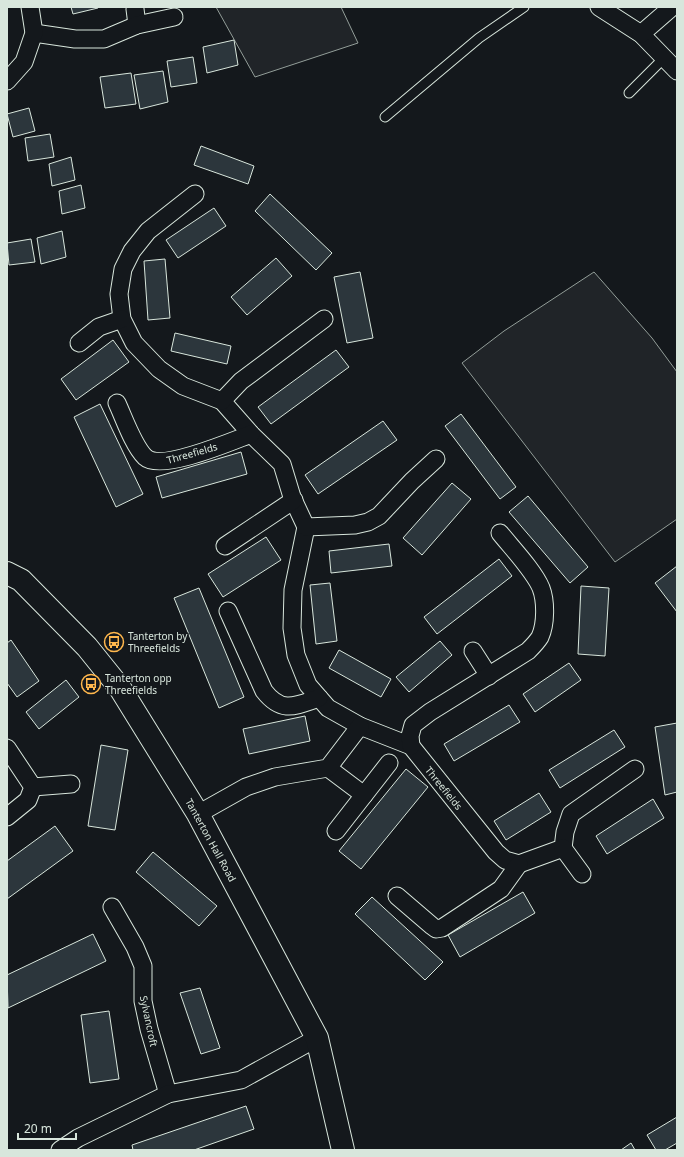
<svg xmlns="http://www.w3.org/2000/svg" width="684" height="1157" font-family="'Noto Sans',sans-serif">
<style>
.green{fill:#202428;stroke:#939e99}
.building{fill:#2c363c;stroke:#d8e6dc}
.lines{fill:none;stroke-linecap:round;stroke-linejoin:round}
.lane-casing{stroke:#d8e6dc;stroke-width:11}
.street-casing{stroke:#d8e6dc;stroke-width:19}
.secondary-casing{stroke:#d8e6dc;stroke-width:24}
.lane{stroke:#14181c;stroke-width:9}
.street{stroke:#14181c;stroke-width:17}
.secondary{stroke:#14181c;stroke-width:22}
.labels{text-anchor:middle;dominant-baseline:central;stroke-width:3;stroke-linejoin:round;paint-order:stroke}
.street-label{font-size:10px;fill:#d8e6dc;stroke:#14181c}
.poi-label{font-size:10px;fill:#d8e6dc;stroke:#14181c;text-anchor:start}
</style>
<rect width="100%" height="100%" fill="#14181c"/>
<!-- green -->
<g class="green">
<polygon points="216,7 341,7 358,43 255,77"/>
<polygon points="594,272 652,338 677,372 677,519 615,562 462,363 504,331"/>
</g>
<!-- building -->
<g class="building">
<polygon points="71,7 98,7 98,8 73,14"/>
<polygon points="234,40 238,65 207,73 203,47"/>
<polygon points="193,57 197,83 171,87 167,61"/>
<polygon points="163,71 168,102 140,109 134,75"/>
<polygon points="131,73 136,104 105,108 100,77"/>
<polygon points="29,108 35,131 13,137 7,114"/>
<polygon points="50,134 54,157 28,161 25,138"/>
<polygon points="201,146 254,166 248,184 194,165"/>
<polygon points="71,157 75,180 52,186 49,164"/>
<polygon points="81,185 85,208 62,214 59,191"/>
<polygon points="270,194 332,253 316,270 255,211"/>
<polygon points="214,208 226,226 178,258 166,240"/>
<polygon points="62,231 66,257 41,264 37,238"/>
<polygon points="31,239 35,262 9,265 7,243"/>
<polygon points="276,258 292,276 247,315 231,297"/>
<polygon points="165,259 170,318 148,320 144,261"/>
<polygon points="360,272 373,338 347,343 334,277"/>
<polygon points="175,333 231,346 227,364 171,351"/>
<polygon points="113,340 129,362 76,400 61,379"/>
<polygon points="336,350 349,367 271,424 258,407"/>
<polygon points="100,404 143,494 116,507 74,417"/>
<polygon points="461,414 516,487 500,499 445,426"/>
<polygon points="383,421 397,440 318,494 305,475"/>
<polygon points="241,452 247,474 162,498 156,477"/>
<polygon points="452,483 471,499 422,555 403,538"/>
<polygon points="528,496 588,567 570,583 509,512"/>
<polygon points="266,537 281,560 223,597 208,574"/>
<polygon points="389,544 392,566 331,573 329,551"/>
<polygon points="499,559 512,576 437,634 424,617"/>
<polygon points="677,566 677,612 655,583"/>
<polygon points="330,583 337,641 316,644 310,585"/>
<polygon points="581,586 609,588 605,656 578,654"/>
<polygon points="199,588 244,697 219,708 174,598"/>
<polygon points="11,640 39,681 17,697 7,683 7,643"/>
<polygon points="440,641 452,655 409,692 396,677"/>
<polygon points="339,650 391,679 381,697 329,668"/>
<polygon points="569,663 581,680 535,712 523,694"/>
<polygon points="66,680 79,697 39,729 26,712"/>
<polygon points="509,705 520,722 454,761 444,744"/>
<polygon points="305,716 310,741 249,754 243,729"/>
<polygon points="677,723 677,792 665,795 655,727"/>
<polygon points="614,730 625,747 560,788 549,770"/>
<polygon points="101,745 128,750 115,830 88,826"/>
<polygon points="406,769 428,787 361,869 339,851"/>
<polygon points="539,793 551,812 506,840 494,821"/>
<polygon points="653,799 664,818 607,854 596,836"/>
<polygon points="55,826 73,851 7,899 7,861"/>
<polygon points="153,852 217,906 199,926 136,872"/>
<polygon points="523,892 535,913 460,957 448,935"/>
<polygon points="372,897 443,962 425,980 355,914"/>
<polygon points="93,934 106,961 8,1008 7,975"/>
<polygon points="200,988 220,1048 201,1054 180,993"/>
<polygon points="109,1011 119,1079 90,1083 81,1015"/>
<polygon points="246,1106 254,1129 194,1150 133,1150 132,1145"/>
<polygon points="677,1117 677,1143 665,1150 656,1150 647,1135"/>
<polygon points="631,1143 635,1150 621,1150"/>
</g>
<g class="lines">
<!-- lane casing -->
<g class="lane-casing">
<g id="lane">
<polyline points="629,93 664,58"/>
<polyline points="385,117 479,38 524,7"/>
</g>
</g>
<!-- street casing -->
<g class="street-casing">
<g id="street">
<polyline points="599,7 641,34 677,71"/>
<polyline points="135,9 137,25"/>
<polyline points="34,33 75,39 104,39 137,25 174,17"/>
<polyline points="641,34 672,7"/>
<polyline points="7,81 24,62 34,33 30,7"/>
<polyline points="195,194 148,231 132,251 123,269 119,294 122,319 134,343 159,369 183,386 222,401 251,434 282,464 292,497 306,527 293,590 292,628 296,655 308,685 328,708 360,726 411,746 496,852 505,860 519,864 563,848 565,832 571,814 635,769"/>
<polyline points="79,343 99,327 122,319"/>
<polyline points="222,401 241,381 324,319"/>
<path d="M117 403C124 418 133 445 145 457 161 472 232 441 251 434"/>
<polyline points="306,527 355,525 368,522 379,516 412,481 436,459"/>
<polyline points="225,546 294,500"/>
<path d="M228 611 264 691C282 714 295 706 319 698"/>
<polyline points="473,651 489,676"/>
<path d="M411 746 410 736 413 725 430 712 528 651C532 647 537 642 540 637 546 624 546 601 541 588 534 571 512 548 500 533"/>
<polyline points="7,748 33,787 28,800 7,817"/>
<polyline points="328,768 364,795"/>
<polyline points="33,787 71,784"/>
<polyline points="198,814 246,787 275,777 328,768 360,726"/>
<polyline points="336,831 389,763"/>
<polyline points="563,848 582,874"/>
<polyline points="397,896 432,926 436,929 442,928 501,889 519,864"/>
<polyline points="112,907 135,947 143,966 143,1001 149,1029 168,1094"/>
<polyline points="60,1150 78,1138 168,1094 241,1080 317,1038"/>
</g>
</g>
<!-- secondary casing -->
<g class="secondary-casing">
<polyline id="secondary" points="7,573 21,580 87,647 120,688 198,814 317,1038 343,1150"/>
</g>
<!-- lane -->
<use href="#lane" class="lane"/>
<!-- street -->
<use href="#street" class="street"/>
<!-- secondary -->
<use href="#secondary" class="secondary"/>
</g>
<!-- icons -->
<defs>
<g id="bus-ring" transform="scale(1)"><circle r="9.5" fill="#14181c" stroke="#ffb74d" stroke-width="1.5"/><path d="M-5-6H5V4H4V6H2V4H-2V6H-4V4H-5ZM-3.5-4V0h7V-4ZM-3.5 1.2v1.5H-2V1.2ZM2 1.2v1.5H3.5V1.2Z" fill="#ffb74d"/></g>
</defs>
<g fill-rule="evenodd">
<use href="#bus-ring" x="114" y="642"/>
<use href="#bus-ring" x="91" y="684"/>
</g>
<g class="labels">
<!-- street labels -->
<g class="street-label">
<text transform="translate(192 453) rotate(-16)">Threefields</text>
<text transform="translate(444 788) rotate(51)">Threefields</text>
<text transform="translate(211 840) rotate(61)">Tanterton Hall Road</text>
<text transform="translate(149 1021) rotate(78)">Sylvancroft</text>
</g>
<!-- poi labels -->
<g class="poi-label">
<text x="128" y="636">Tanterton by<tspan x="128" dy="12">Threefields</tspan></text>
<text x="105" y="678">Tanterton opp<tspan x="105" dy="12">Threefields</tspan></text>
</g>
</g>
<!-- border -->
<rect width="684" height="1157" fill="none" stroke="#d8e6dc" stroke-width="16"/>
<!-- scale -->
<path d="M18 1133v6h58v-6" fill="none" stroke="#d8e6dc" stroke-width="2"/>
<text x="24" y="1133" font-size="12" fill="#d8e6dc" stroke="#14181c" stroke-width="3" paint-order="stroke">20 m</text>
</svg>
